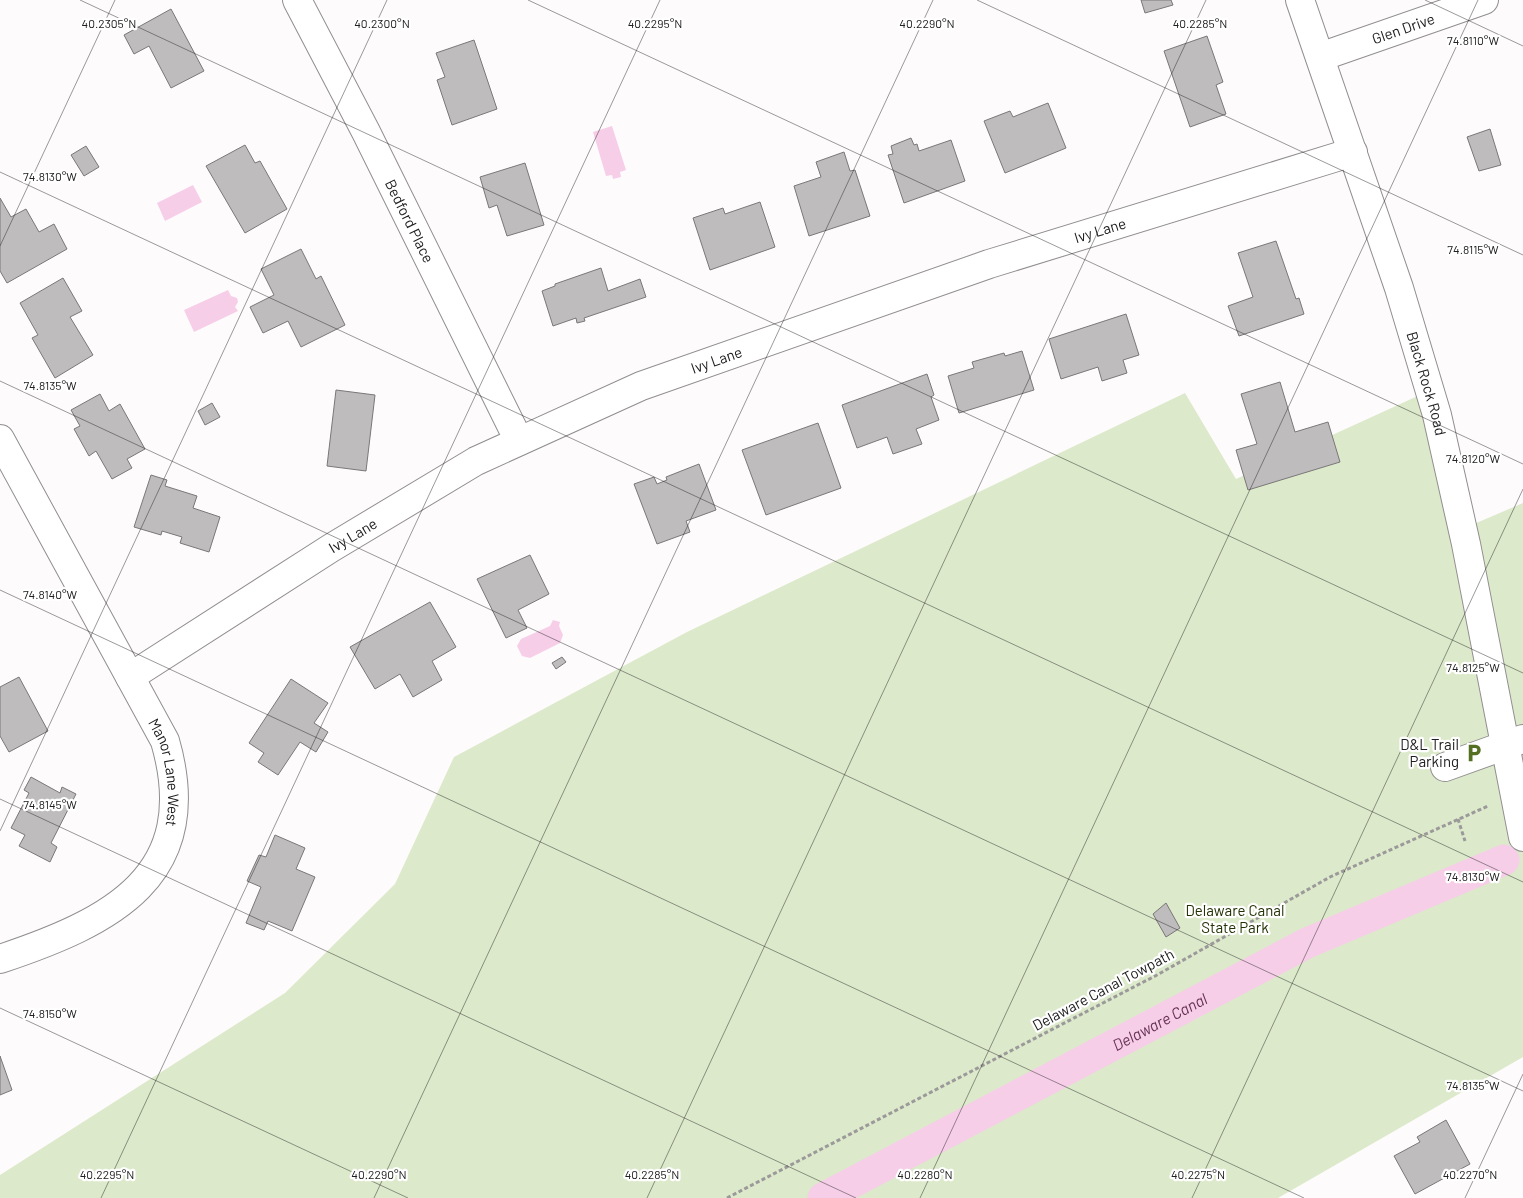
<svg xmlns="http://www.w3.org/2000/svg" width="1523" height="1198" font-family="Barlow,sans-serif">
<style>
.green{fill:#dce9ca}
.water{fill:#f7cee8}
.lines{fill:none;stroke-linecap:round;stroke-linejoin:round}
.canal{stroke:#f7cee8;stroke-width:31}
.building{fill:#bfbcbe;stroke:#797778}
.minor-casing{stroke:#918e90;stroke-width:30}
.path{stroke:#9b999a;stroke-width:3;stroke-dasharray:4 2.5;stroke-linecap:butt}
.minor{stroke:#fff;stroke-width:28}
.ticks{fill:none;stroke:#212021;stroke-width:1;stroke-opacity:0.45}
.labels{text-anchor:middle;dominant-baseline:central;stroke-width:4.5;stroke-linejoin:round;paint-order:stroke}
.street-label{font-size:15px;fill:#212021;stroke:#fff}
.poi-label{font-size:15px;fill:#212021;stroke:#fff;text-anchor:end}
.park-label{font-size:15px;fill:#233104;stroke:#fff}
.water-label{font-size:16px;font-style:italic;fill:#663357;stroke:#fff}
.ticks-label{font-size:12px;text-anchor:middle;fill:#212021;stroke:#fff;stroke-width:4.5;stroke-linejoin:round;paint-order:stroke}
</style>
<rect width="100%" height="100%" fill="#fefbfc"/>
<!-- green -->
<polygon class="green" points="1185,393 1236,479 1422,394 1453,533 1523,503 1523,1057 1278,1198 0,1198 0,1175 285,993 395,884 454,757 687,632"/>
<!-- water -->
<g class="water">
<polygon points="612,126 626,170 620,172 621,177 613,179 612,175 606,176 593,132"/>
<polygon points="193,185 202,202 165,221 157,203"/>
<polygon points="228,290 231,296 237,298 238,302 235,307 238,311 194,332 184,310"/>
<polygon points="553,620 560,622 559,626 563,635 560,643 530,658 522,656 517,646 521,639 550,626"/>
</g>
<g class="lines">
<!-- canal -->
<path class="canal" id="s1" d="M823 1198 1307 943 1504 860"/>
</g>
<!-- building -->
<g class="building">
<polygon points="1141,0 1171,0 1173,5 1145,13"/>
<polygon points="171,9 204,71 171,88 149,46 134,54 124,35"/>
<polygon points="1207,36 1223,82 1216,85 1226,114 1190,127 1164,51"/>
<polygon points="474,40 497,109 452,125 437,80 445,77 436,53"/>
<polygon points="1048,103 1066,148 1005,173 984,121 1010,111 1013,117"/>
<polygon points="1490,129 1501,165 1479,171 1467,137"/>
<polygon points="911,138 914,145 917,144 919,151 951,140 965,181 904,203 888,155 893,154 891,146"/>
<polygon points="245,145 255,163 260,161 287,209 245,233 206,166"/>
<polygon points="86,146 99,167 84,176 71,155"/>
<polygon points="844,152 850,171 855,170 870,216 809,236 794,186 821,177 816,162"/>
<polygon points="525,163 544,225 507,236 497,205 489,208 480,177"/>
<polygon points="0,198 11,217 26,209 39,232 54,224 67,249 7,283 0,271"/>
<polygon points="760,202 775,247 710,270 693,218 723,208 725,214"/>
<polygon points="1276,241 1296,299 1299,298 1304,314 1239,336 1228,306 1253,297 1238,253"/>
<polygon points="301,249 316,279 321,276 345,325 301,347 288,321 263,333 250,307 274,295 261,269"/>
<polygon points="601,268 608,291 640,279 646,297 584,318 585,321 577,323 576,318 553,326 542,291 555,286 555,284"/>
<polygon points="63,278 82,311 70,317 93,355 55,378 32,338 38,335 20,303"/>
<polygon points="1126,314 1139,355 1123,360 1127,373 1102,381 1098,367 1061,379 1049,339"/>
<polygon points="1022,351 1034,390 959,413 948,376 974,368 972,362 1004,353 1005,356"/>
<polygon points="927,374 934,395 931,397 939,420 916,429 922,444 893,454 887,437 857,448 842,405"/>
<polygon points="1280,382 1295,432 1328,422 1340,462 1248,490 1236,450 1257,444 1241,394"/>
<polygon points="336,390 375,395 366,471 327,466"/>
<polygon points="100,394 109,411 120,404 145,449 127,459 132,468 112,479 96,451 89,456 74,429 80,426 71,410"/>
<polygon points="212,403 220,417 205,425 198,411"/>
<polygon points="818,423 841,488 766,515 742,450"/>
<polygon points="699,464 716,510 686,521 690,532 657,544 634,484 654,477 657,484 667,480 666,477"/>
<polygon points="151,475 167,480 165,486 197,496 193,508 220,517 209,552 180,543 182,537 162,531 161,535 134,527"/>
<polygon points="530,555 549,594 518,610 527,628 506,638 477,579"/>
<polygon points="430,602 456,647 432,661 442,680 413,697 400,674 375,689 350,647"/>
<polygon points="562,657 566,662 556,669 552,663"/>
<polygon points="19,677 48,731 9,752 0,736 0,687"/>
<polygon points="291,679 328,703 314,723 328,732 316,752 300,742 278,775 258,762 264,753 249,743"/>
<polygon points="31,777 60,793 62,787 76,794 51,843 57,847 50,862 19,846 25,835 11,828 29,793 24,790"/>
<polygon points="275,835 305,848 296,869 315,877 292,931 268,921 264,930 246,923 261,887 247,881 259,855 266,857"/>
<polygon points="1166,903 1180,928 1166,937 1153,914"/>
<polygon points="0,1056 12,1090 0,1095"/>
<polygon points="1446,1120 1470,1164 1415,1194 1394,1156 1420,1142 1417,1137"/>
</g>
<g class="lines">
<!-- minor casing -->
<g class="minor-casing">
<g id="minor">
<path id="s2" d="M297 0 366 132 519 441"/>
<path id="s3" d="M1300 0 1399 288 1437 415 1466 544 1523 837"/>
<path id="s4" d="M1320 57 1484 0"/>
<path id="s5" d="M0 439 165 741C204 876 111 922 0 959"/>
<path id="s6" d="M130 677 331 548 476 461 641 386 989 264 1353 152"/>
<polyline points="1445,767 1523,739"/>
</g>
</g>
<!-- path -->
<g class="path">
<polyline points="1458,819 1465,841"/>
<polyline points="727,1198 1157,975 1330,877 1488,806"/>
</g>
<!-- minor -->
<use href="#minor" class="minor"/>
</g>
<!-- ticks -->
<path class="ticks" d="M80 0 1523 673M528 0 1523 464M977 0 1523 255M1425 0 1523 46M0 172 1523 882M0 246 115 0M0 381 1523 1091M0 590 1304 1198M0 799 856 1198M0 831 387 0M0 1008 408 1198M101 1198 660 0M374 1198 933 0M647 1198 1206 0M920 1198 1478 0M1192 1198 1523 489M1465 1198 1523 1074"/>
<!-- icons -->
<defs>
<g id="parking-bare" transform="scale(1.5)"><path d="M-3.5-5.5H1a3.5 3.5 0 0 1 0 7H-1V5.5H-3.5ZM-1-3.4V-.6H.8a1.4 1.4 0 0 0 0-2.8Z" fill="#557023" stroke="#fff" stroke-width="2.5" paint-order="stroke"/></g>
</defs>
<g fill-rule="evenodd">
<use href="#parking-bare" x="1474" y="753"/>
</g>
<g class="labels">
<!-- street labels -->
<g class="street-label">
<text stroke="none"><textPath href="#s4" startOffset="88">Glen Drive</textPath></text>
<text stroke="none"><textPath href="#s2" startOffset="248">Bedford Place</textPath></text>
<text stroke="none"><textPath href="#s6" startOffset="1074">Ivy Lane</textPath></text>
<text stroke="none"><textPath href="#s6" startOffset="669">Ivy Lane</textPath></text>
<text stroke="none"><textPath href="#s3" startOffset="404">Black Rock Road</textPath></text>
<text stroke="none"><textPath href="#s6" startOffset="264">Ivy Lane</textPath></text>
<text stroke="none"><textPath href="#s5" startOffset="375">Manor Lane West</textPath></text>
<text transform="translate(1103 989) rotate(-28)">Delaware Canal Towpath</text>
</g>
<!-- poi labels -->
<g class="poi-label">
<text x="1459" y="744">D&amp;L Trail<tspan x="1459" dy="17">Parking</tspan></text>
</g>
<!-- park labels -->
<g class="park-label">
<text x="1235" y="910">Delaware Canal<tspan x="1235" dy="17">State Park</tspan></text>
</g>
<!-- water labels -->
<g class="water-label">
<text stroke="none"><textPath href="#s1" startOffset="380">Delaware Canal</textPath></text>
</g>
</g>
<g class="ticks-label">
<text x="109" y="28">40.2305°N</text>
<text x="382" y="28">40.2300°N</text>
<text x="655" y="28">40.2295°N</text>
<text x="927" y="28">40.2290°N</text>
<text x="1200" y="28">40.2285°N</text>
<text x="1473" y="45">74.8110°W</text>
<text x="50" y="181">74.8130°W</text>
<text x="1473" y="254">74.8115°W</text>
<text x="50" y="390">74.8135°W</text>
<text x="1473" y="463">74.8120°W</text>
<text x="50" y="599">74.8140°W</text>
<text x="1473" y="672">74.8125°W</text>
<text x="50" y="809">74.8145°W</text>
<text x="1473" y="881">74.8130°W</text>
<text x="50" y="1018">74.8150°W</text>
<text x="1473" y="1090">74.8135°W</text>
<text x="107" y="1179">40.2295°N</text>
<text x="379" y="1179">40.2290°N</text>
<text x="652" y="1179">40.2285°N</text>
<text x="925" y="1179">40.2280°N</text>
<text x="1198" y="1179">40.2275°N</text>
<text x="1470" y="1179">40.2270°N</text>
</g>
</svg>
